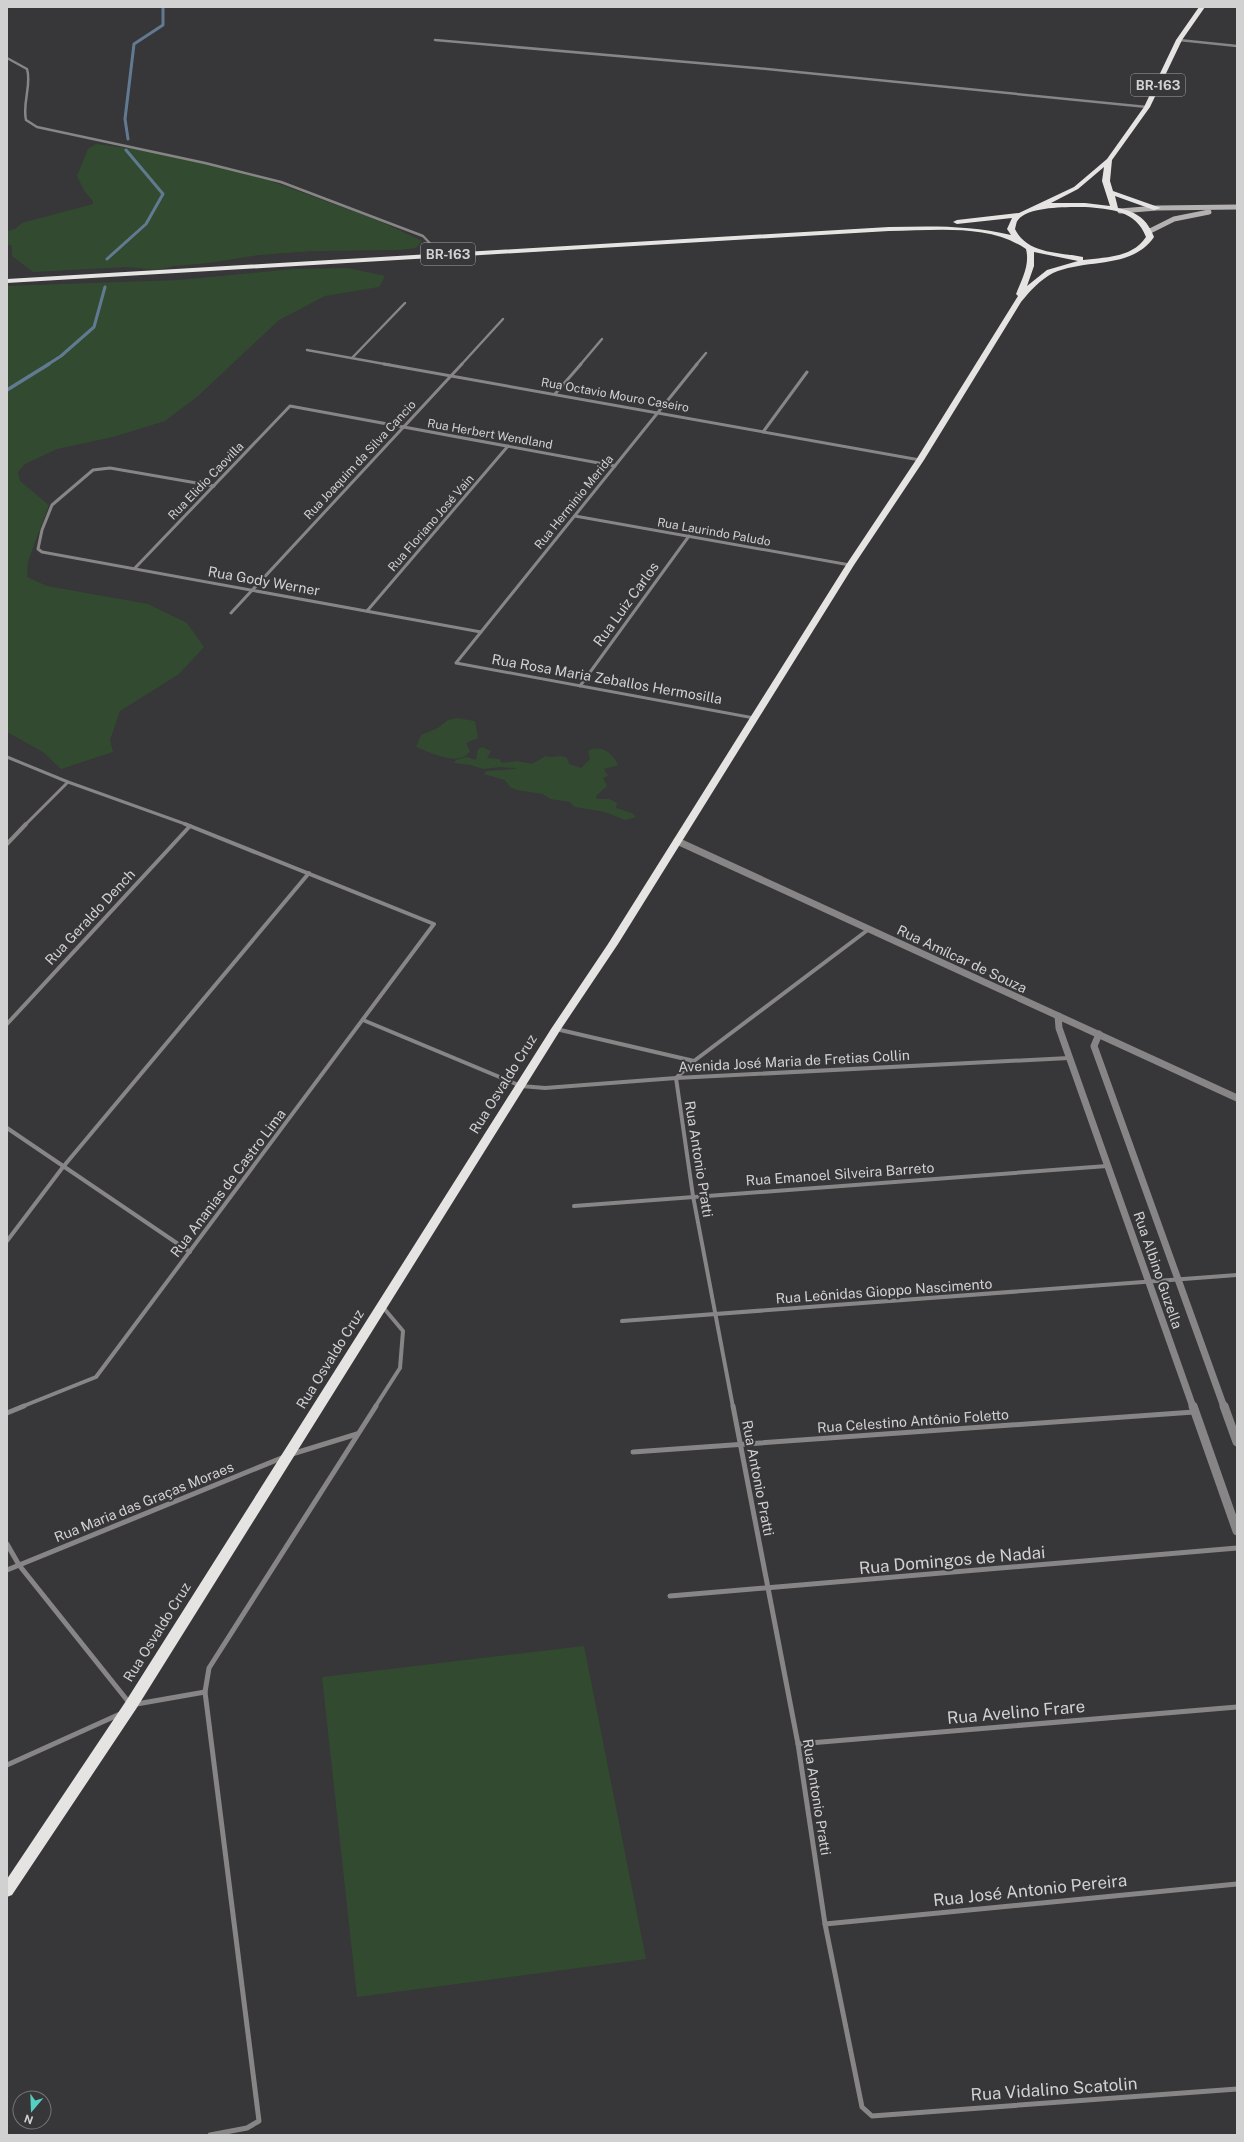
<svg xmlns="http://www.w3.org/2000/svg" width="1244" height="2142" font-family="'Public Sans',sans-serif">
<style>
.green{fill:#324b30}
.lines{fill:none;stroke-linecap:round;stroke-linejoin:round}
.stream-far1{stroke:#627a91;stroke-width:3}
.stream{stroke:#627a91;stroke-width:3.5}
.minor-far3{stroke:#878585;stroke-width:2.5}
.minor-far2{stroke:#878585;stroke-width:3}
.minor-far1{stroke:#878585;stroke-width:4}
.minor{stroke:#878585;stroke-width:5}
.tertiary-far1{stroke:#878585;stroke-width:7}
.tertiary{stroke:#878585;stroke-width:9}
.secondary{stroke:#b4b1b1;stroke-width:5}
.trunk{fill:#e6e4e2;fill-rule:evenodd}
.labels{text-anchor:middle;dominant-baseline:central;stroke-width:4;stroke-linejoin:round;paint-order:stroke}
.far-street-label{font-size:12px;fill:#d2d1d2;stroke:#373638}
.shield{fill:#373638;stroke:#a4a2a4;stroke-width:1}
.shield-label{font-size:13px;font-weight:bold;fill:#d2d1d2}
.street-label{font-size:14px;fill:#d2d1d2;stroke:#373638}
.near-street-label{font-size:17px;fill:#d2d1d2;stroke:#373638}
</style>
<rect width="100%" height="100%" fill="#373638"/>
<!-- green -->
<g class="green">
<polygon points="96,144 141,150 229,169 268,180 377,220 422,241 416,248 400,250 312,251 259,255 208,263 174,266 158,270 127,267 33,272 12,256 12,246 7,244 7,231 15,229 22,223 93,204 93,201 85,192 77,176 88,149"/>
<polygon points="348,268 385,276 379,287 325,296 279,320 198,396 165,421 113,437 57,449 25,464 18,472 20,481 49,505 28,561 27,577 47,586 148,604 187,623 204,647 179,674 120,711 110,740 113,752 61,769 43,752 7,732 7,286 179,280 294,269"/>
<path d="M457 718 475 721 478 738 466 743 470 751C459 768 430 752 416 747L421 735 438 728 448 720Z"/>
<path d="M482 747 491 751 487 758 499 759 502 763 517 761 532 764 546 756C554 759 560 754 567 758L569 764 581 768 590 759 588 751C601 744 613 753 618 765L604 769 608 776 603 778 607 786 596 796 597 799H609L617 803 616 808 632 813 636 817 625 820 605 812 575 807 570 802 550 799 543 794 517 790 510 787 505 780 484 774 486 771 516 769V768L500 767 483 769 471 765 454 763 456 760 466 757 476 760 478 749Z"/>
<polygon points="584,1646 646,1959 357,1997 322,1677"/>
</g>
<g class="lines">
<!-- stream-far1 -->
<g class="stream-far1">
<polyline points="128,139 125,119 134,44 163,25 163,7"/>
<polyline points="107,259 146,224 163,194 126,150"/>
<polyline points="47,365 61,356 94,327 105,287"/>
</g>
<!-- stream -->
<polyline class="stream" points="7,390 49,364"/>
<!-- minor-far3 -->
<g class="minor-far3">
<polyline points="435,40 767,69 1147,107"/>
<polyline points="1179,40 1237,46"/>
<path d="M7 58 27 69C32 85 22 103 26 120L37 127 205 163 281 182 423 236 441 255"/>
<polyline points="307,350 390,365"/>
<polyline points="352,358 405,303"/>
<polyline points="461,365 503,319"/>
<polyline points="580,365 602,339"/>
<polyline points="696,365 706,353"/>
</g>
<!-- minor-far2 -->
<g class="minor-far2">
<polyline points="384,364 920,460"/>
<polyline points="697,364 456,663 754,718"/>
<polyline points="555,394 581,364"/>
<polyline points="763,432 807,372"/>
<polyline points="214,486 110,468 93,470 52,505 42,530 38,549 42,552 481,632"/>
<polyline points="575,516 850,565"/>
<polyline points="135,568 290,406 615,466"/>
<polyline points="367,611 508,446"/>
<polyline points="231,613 462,364"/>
<polyline points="580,686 689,536"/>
<polyline points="7,757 68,782 188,825"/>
<polyline points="25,825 68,782"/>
</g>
<!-- minor-far1 -->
<g class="minor-far1">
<polyline points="7,844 26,824"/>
<polyline points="363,1020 521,1086 545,1088 676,1078 1069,1058"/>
<polyline points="7,1024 190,826"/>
<polyline points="556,1029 694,1061"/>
<polyline points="7,1128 190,1252"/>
<polyline points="574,1206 1107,1166"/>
<polyline points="7,1241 63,1167 309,873"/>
<polyline points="622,1321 1237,1275"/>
<polyline points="21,1407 96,1377 434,924 185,824"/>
<polyline points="375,1407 400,1368 403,1331 382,1306"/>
<polyline points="733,1407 693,1196 676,1078 694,1061 869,929"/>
</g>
<!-- minor -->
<g class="minor">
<polyline points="733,1406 798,1744 825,1924 862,2107 872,2116 1237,2089"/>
<polyline points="7,1413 24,1406"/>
<polyline points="633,1452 1194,1412"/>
<polyline points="292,1454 357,1434"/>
<polyline points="7,1544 19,1565 131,1705 205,1692"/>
<polyline points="7,1570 284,1457"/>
<polyline points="670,1596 1237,1548"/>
<polyline points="798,1744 1237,1707"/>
<polyline points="7,1765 120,1714"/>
<polyline points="825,1924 1237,1884"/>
<polyline points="210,2135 247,2128 259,2121 205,1692 209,1668 376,1406"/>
</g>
<!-- tertiary-far1 -->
<g class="tertiary-far1">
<polyline points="677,841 1237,1098"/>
<polyline points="1058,1016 1059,1028 1193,1407"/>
<polyline points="1099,1034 1094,1046 1224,1407"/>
</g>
<!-- tertiary -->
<g class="tertiary">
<polyline points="1193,1406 1237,1531"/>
<polyline points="1224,1406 1237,1442"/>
</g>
<!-- secondary -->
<g class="secondary">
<polyline points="1120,211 1157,208 1237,207"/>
<polyline points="1150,231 1174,219 1209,212"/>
</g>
<!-- trunk -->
<path class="trunk" d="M1199 7H1205L1182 40 1150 107 1112 160 1110 181 1113 191 1161 208 1154 210 1115 196 1118 208C1137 212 1147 219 1154 237 1131 270 1087 258 1053 273 1040 280 1030 291 1021 302L924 460 854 565 618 944 561 1029 136 1709 12 1895 7 1897V1879L126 1701 551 1029 608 944 846 565 916 460 1018 296 1016 294C1022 279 1030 265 1026 249 988 223 933 231 889 231L7 283V279L889 227C931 226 970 225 1011 235L1007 229 1012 218 957 224 953 222 957 220 1019 213 1074 187 1107 159 1144 107 1176 40ZM1104 167 1102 181 1110 206 1085 203H1051L1078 189ZM1085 207C1110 209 1136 210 1146 237 1132 258 1106 257 1083 260V257C1058 252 1027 254 1015 229 1016 226 1016 222 1018 220 1028 206 1069 207 1085 207ZM1034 252 1078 261 1047 270 1027 286 1034 266Z"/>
</g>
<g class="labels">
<!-- far-street labels -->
<g class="far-street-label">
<text transform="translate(615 395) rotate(10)">Rua Octavio Mouro Caseiro</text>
<text transform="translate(490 434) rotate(10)">Rua Herbert Wendland</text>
<text transform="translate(360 460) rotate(-47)">Rua Joaquim da Silva Cancio</text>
<text transform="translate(206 481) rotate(-46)">Rua Elidio Caovilla</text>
<text transform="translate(574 502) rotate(-51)">Rua Herminio Merida</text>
<text transform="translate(431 523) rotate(-49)">Rua Floriano José Vain</text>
<text transform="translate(714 532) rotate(10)">Rua Laurindo Paludo</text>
</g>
<!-- shield labels -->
<g class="shield">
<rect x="1131" y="74" width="54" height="22" rx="3"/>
<rect x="421" y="243" width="54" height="22" rx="3"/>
</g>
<g class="shield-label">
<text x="1158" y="85">BR-163</text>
<text x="448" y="254">BR-163</text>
</g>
<!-- street labels -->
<g class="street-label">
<text transform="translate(264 581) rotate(10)">Rua Gody Werner</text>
<text transform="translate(626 604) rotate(-54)">Rua Luiz Carlos</text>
<text transform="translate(607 679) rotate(10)">Rua Rosa Maria Zeballos Hermosilla</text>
<text transform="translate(90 917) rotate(-47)">Rua Geraldo Dench</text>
<text transform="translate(962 959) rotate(25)">Rua Amílcar de Souza</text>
<text transform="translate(794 1061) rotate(-3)">Avenida José Maria de Fretias Collin</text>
<text transform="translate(503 1084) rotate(-58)">Rua Osvaldo Cruz</text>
<text transform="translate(699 1159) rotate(81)">Rua Antonio Pratti</text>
<text transform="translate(840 1174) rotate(-4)">Rua Emanoel Silveira Barreto</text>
<text transform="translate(228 1183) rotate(-53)">Rua Ananias de Castro Lima</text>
<text transform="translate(1158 1270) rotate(71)">Rua Albino Guzella</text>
<text transform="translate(884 1291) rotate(-4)">Rua Leônidas Gioppo Nascimento</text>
<text transform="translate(330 1359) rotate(-58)">Rua Osvaldo Cruz</text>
<text transform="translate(913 1421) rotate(-4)">Rua Celestino Antônio Foletto</text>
<text transform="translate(758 1478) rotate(79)">Rua Antonio Pratti</text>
<text transform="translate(144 1502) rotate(-22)">Rua Maria das Graças Moraes</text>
<text transform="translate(157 1632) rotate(-58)">Rua Osvaldo Cruz</text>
<text transform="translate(817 1797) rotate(81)">Rua Antonio Pratti</text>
</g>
<!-- near-street labels -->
<g class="near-street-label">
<text transform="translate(952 1560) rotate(-5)">Rua Domingos de Nadai</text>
<text transform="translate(1016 1712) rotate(-5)">Rua Avelino Frare</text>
<text transform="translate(1030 1890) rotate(-6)">Rua José Antonio Pereira</text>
<text transform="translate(1054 2089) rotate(-4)">Rua Vidalino Scatolin</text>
</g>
</g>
<!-- border -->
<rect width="1244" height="2142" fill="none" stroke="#d2d1d2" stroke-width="16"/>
<!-- north arrow -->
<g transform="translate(32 2110) rotate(199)"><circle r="19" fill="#373638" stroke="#757476"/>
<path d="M0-3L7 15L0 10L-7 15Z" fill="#57cec2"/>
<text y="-6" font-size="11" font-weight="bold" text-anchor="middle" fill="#d2d1d2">N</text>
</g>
</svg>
